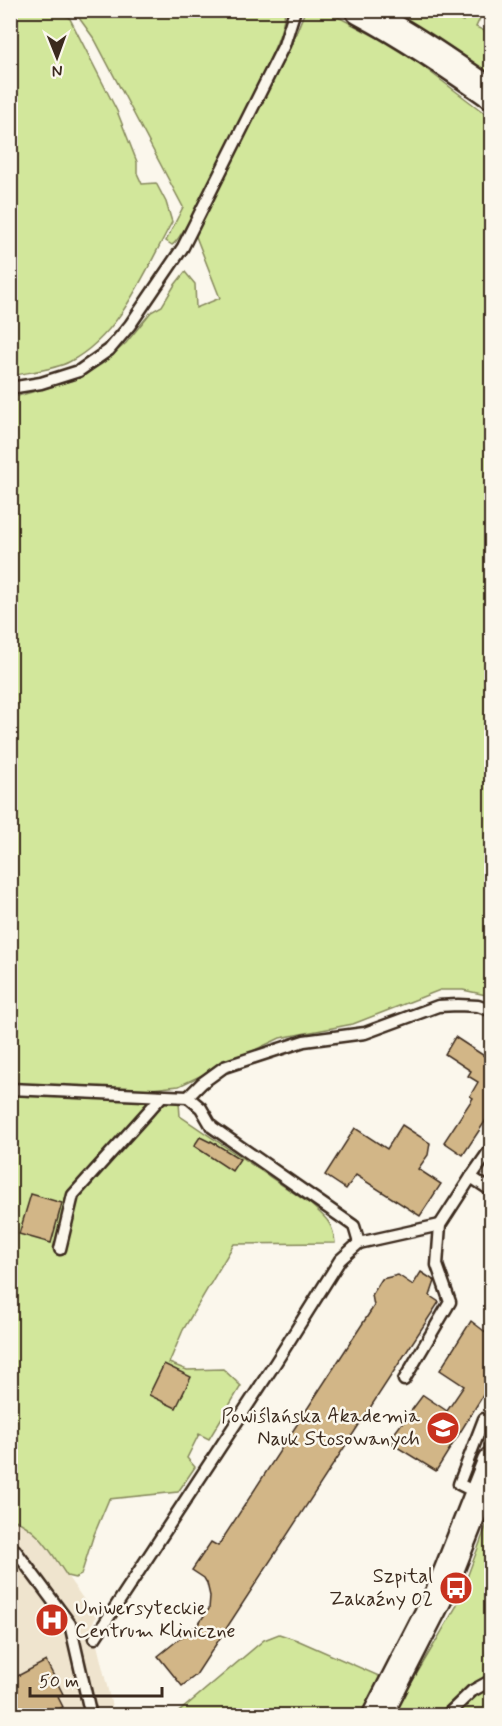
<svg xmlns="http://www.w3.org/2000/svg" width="502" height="1726" font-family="Mynerve,sans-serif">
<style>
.built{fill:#efe4ce}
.green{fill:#d2e79b;stroke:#86885c;stroke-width:1.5}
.building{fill:#d2b687;stroke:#3b2a1e;stroke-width:1.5}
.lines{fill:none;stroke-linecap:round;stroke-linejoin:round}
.lane-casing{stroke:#3b2a1e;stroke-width:15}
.secondary-casing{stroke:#3b2a1e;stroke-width:33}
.lane{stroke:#fbf7ec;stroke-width:10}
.secondary{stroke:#fbf7ec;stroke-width:28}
.labels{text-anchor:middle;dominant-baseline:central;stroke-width:5;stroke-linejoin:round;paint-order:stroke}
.poi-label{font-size:20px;fill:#3b2a1e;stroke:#fbf7ec;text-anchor:end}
</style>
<rect width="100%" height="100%" fill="#fbf7ec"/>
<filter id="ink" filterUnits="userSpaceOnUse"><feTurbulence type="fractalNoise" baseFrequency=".0167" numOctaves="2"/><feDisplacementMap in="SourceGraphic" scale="12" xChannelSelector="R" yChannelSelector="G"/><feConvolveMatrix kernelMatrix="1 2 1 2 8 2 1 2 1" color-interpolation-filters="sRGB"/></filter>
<g filter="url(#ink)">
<!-- built -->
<polygon class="built" points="10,1518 31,1528 39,1536 96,1617 92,1624 114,1715 11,1715"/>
<!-- green -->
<g class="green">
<path d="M10 11H52L53 14 69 17 117 111 137 162V173L142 184 156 183 166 202 172 222C145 271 121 335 69 362 54 370 28 372 11 376Z"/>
<path d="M74 11H285C284 20 281 32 277 42 266 69 187 237 172 245L166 241 183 207 95 40Z"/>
<polygon points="305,11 327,11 378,38 417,62 491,118 491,999 486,995 463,990 440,990 353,1024 280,1038 179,1086 141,1090 11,1085 11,398 74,380 102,364 126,343 151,312 162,306 174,286 185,272 195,284 196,308 220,298 195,234 291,46"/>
<polygon points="380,11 441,11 463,21 468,11 481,16 476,27 491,34 491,87"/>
<path d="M10 1093 179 1102 180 1116 310 1204C325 1217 333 1222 335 1243L234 1244 183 1330 169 1363 187 1370 223 1369 241 1386 209 1439 199 1434 187 1458 195 1467 178 1492 109 1499 93 1537 81 1575 75 1578 67 1576C49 1550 41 1531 11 1518Z"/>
<polygon points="491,1513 491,1715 392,1716 456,1607"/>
<polygon points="279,1634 297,1640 379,1676 382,1682 362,1715 174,1716 264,1640"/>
</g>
<!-- building -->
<g class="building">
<polygon points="455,1037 492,1061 492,1111 463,1155 444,1142 473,1098 470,1096 478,1082 468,1076 471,1071 445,1054"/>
<polygon points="402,1125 430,1143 428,1155 418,1169 441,1184 420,1216 356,1175 346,1189 325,1175 355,1128 387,1149"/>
<polygon points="200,1137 210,1142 211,1141 240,1159 232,1171 194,1146"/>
<polygon points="31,1194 62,1203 51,1243 19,1234"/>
<polygon points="421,1272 435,1281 430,1296 439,1302 196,1675 182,1686 158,1656 198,1624 209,1609 210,1596 207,1583 204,1578 192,1570 211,1542 218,1546 374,1306 372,1295 382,1279 398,1275 413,1285"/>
<polygon points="471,1321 492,1337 492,1381 436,1471 392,1444 396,1437 393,1435 423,1395 447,1411 464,1386 440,1370"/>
<polygon points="164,1364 191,1377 176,1408 149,1395"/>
<polygon points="46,1661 63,1694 58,1697 63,1707 48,1716 10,1716 10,1680"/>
</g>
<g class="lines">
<!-- lane casing -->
<g class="lane-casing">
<g id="lane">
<polyline points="10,388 41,383 79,371 109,350 130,325 183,247 284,45 295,10"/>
<polyline points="10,1089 188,1097 202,1083 224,1067 304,1041 365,1033 438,1006 458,1005 478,1006 492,1011"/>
<polyline points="188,1097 201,1108 212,1127 354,1226 359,1243 440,1225"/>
<polyline points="471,1177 492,1147"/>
<polyline points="60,1249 73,1195 162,1096"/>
<polyline points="404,1380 450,1302 437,1265 440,1225 471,1177 492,1191"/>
<polyline points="477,1493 459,1484 484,1419 492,1421"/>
<polyline points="10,1547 15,1550 70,1624 91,1716"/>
<polyline points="95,1638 276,1362 340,1260 359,1243"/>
<polyline points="446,1716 472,1691 492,1680"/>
</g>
</g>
<!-- secondary casing -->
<g class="secondary-casing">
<g id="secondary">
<path d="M360 10C407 35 449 64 492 94"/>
<polyline points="377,1716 440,1593 492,1462"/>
</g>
</g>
<!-- lane -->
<use href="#lane" class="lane"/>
<!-- secondary -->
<use href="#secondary" class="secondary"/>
</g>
</g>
<!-- icons -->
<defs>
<g id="university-disc" transform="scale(1.725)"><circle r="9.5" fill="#c8321e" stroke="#fbf7ec"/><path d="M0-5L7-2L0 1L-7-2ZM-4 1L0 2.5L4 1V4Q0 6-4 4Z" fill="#fff"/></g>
<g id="bus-disc" transform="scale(1.725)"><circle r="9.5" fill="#c8321e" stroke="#fbf7ec"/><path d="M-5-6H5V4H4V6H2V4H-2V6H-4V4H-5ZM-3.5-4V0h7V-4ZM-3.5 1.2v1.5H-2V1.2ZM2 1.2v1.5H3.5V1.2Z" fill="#fff"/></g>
<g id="hospital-disc" transform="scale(1.725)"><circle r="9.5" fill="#c8321e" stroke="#fbf7ec"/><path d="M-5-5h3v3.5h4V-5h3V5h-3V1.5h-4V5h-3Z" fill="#fff"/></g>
</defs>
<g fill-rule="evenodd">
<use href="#university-disc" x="443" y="1428"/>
<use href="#bus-disc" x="456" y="1588"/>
<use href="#hospital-disc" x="52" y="1620"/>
</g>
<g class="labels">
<!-- poi labels -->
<g class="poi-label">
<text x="420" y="1416">Powiślańska Akademia<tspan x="420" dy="23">Nauk Stosowanych</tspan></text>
<text x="433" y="1576">Szpital<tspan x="433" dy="23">Zakaźny 02</tspan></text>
<text x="75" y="1608" text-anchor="start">Uniwersyteckie<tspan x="75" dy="23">Centrum Kliniczne</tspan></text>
</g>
</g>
<!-- margin -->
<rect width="502" height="1726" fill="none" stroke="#fbf7ec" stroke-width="36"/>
<rect x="18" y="18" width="466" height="1690" fill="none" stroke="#3b2a1e" stroke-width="2" filter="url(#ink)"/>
<!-- north arrow -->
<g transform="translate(57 57) rotate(179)" stroke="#fbf7ec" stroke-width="4.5" paint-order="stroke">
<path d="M0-4.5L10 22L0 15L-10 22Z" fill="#3b2a1e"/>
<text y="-9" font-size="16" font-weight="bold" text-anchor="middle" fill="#3b2a1e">N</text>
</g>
<!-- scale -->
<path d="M30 1687v9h132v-9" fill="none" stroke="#3b2a1e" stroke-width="3"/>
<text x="39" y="1687" font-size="18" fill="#3b2a1e" stroke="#fbf7ec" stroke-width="4.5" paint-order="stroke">50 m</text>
</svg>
